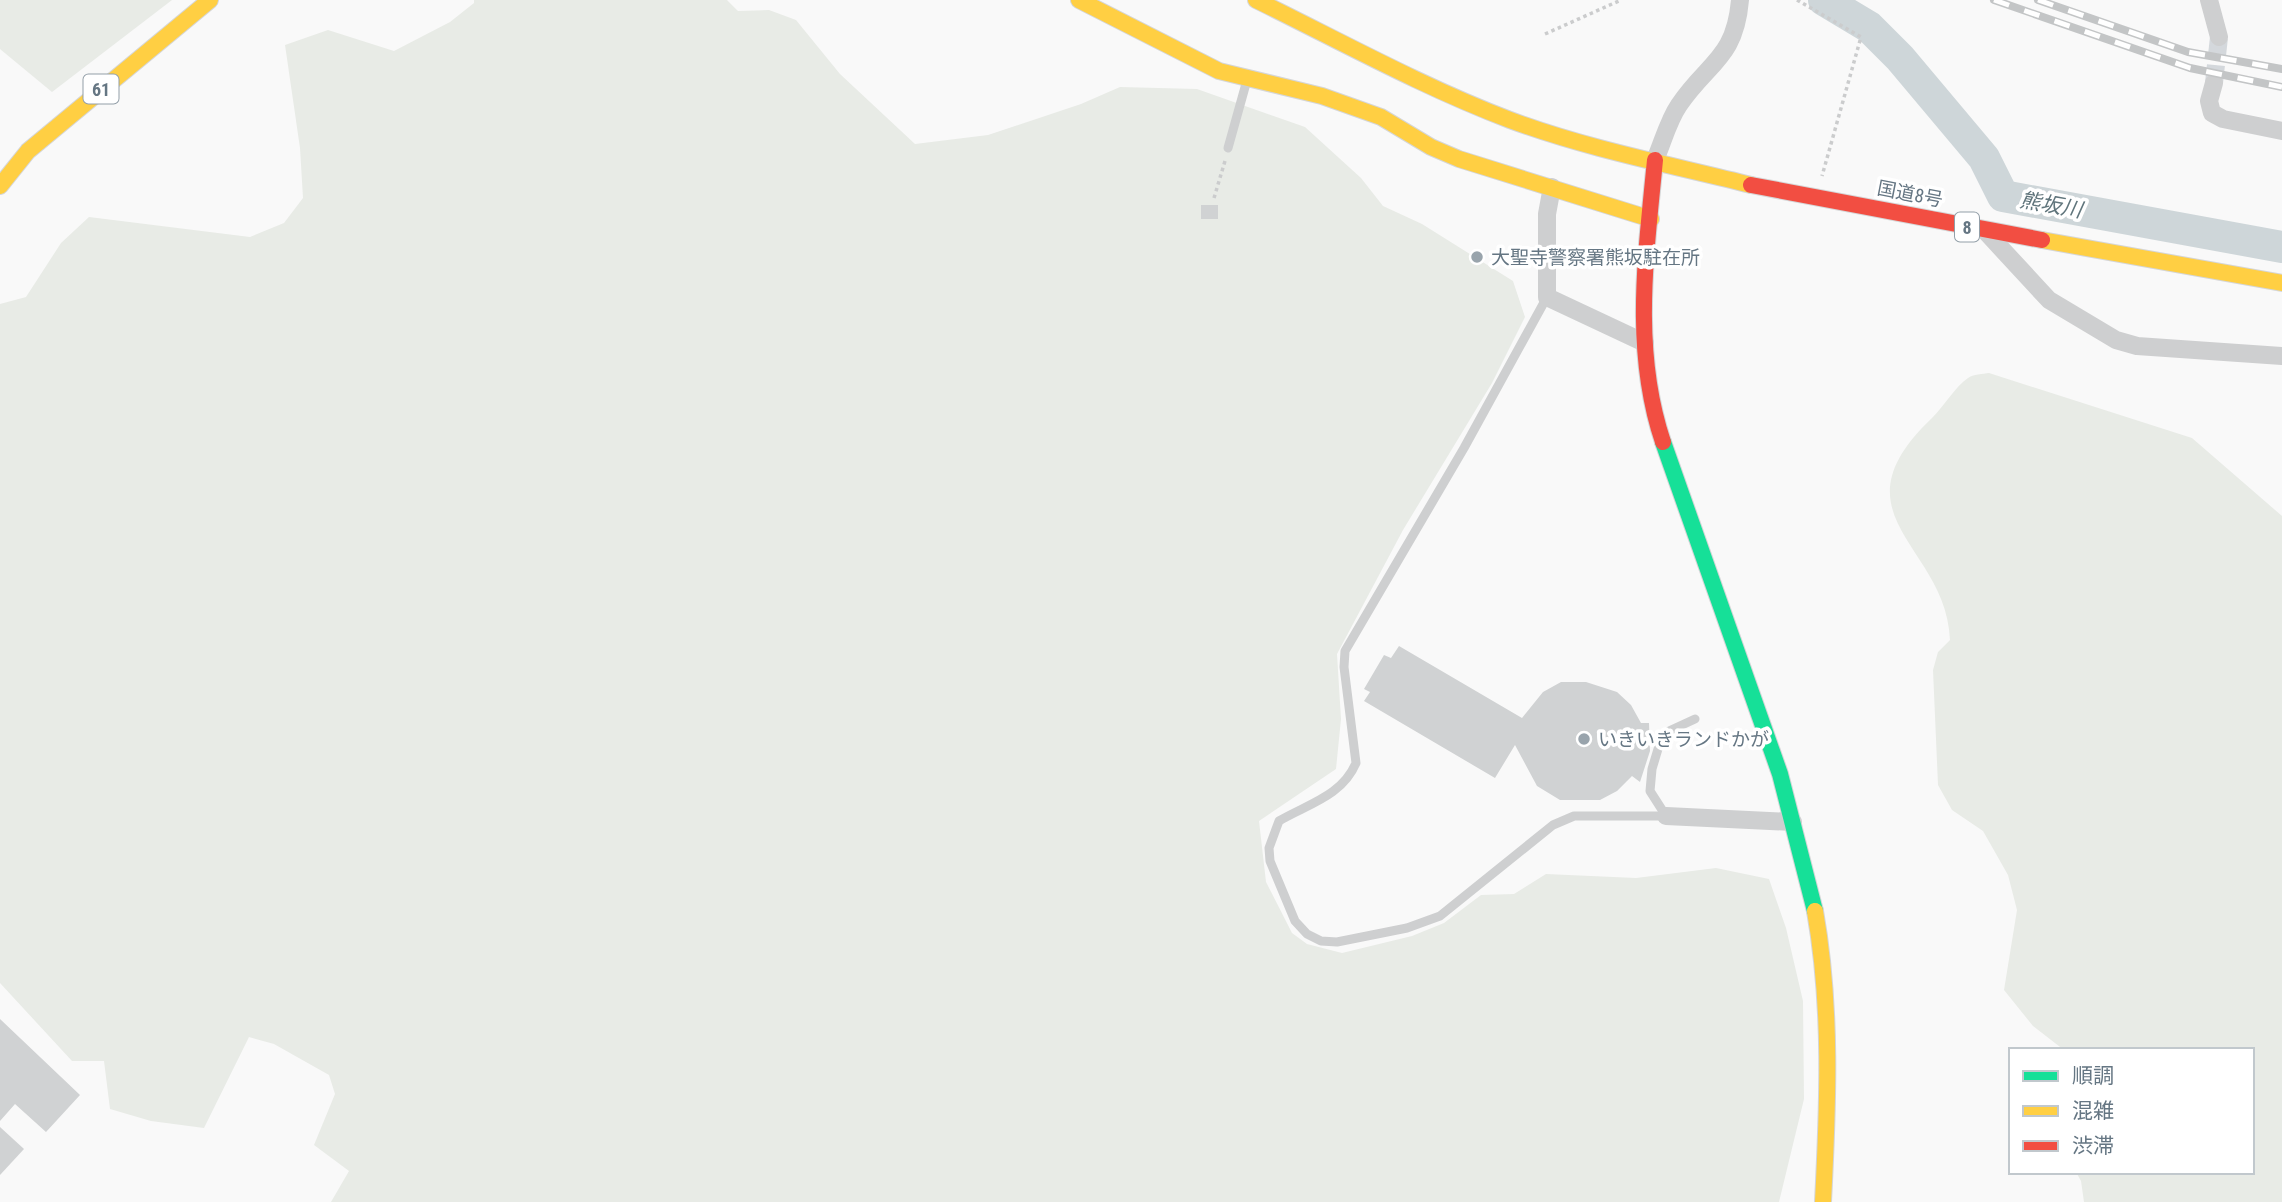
<svg xmlns="http://www.w3.org/2000/svg" width="2282" height="1202" font-family="'Roboto Condensed','Noto Sans JP',sans-serif">
<style>
.green{fill:#e8ebe6}
.lines{fill:none;stroke-linecap:round;stroke-linejoin:round}
.river{stroke:#ced6d9;stroke-width:32}
.building{fill:#d0d2d3}
.street-tunnel{stroke:#d4d8dc;stroke-width:18;stroke-dasharray:18 9;stroke-linecap:butt}
.fast-casing{stroke:#d5d6d7;stroke-width:18}
.slow-casing{stroke:#d5d6d7;stroke-width:18}
.jam-casing{stroke:#d5d6d7;stroke-width:18}
.path{stroke:#cbcccd;stroke-width:3.5;stroke-dasharray:3.5 3.5;stroke-linecap:butt}
.lane{stroke:#cecfd0;stroke-width:9}
.street{stroke:#cecfd0;stroke-width:18}
.fast{stroke:#16e098;stroke-width:16}
.slow{stroke:#ffcf43;stroke-width:16}
.jam{stroke:#f24e42;stroke-width:16}
.rail-casing{stroke:#c3c5c6;stroke-width:8}
.rail{stroke:#fff;stroke-width:5;stroke-dasharray:16;stroke-linecap:butt}
.poi-dot{fill:#99a4ac;stroke:#fff;stroke-width:2.5}
.labels{text-anchor:middle;dominant-baseline:central;stroke-width:7;stroke-linejoin:round;paint-order:stroke}
.shield{fill:#fff;stroke:#939fa8;stroke-width:2}
.shield-label{font-size:18px;font-weight:bold;fill:#657683}
.street-label{font-size:19px;fill:#657683;stroke:#fff}
.poi-label{font-size:19px;fill:#657683;stroke:#fff;text-anchor:start}
.water-label{font-size:21px;font-style:italic;fill:#60757c;stroke:#fff}
</style>
<rect width="100%" height="100%" fill="#f9f9f9"/>
<!-- green -->
<g class="green">
<polygon points="0,0 172,0 52,92 0,49"/>
<polygon points="474,0 727,0 738,11 769,10 796,20 840,74 915,144 988,135 1081,104 1120,87 1197,89 1305,127 1361,178 1383,206 1422,224 1513,281 1525,317 1492,383 1403,530 1337,654 1341,719 1336,769 1259,821 1266,882 1292,933 1307,944 1342,953 1412,936 1444,923 1481,895 1514,894 1546,874 1636,878 1716,868 1769,879 1786,928 1803,1001 1804,1099 1779,1202 331,1202 349,1171 314,1145 335,1094 329,1075 274,1044 249,1037 204,1128 151,1121 110,1109 104,1061 72,1061 0,983 0,304 26,297 61,243 89,217 250,237 284,223 303,198 300,148 285,45 328,30 394,51 450,22 474,3"/>
<path d="M1989 373 2192 438 2282 516V1202H2084L2081 1181 2076 1172H2252V1050H2064L2033 1026 2004 990 2017 910 2008 875 1983 831 1952 810 1938 785 1933 670 1938 652 1950 640C1947 545 1829 516 1932 418 1944 406 1955 387 1968 378 1973 374 1983 374 1989 373Z"/>
</g>
<g class="lines">
<!-- river -->
<polyline class="river" points="1824,0 1869,27 1900,58 1984,158 2003,196 2282,247"/>
</g>
<!-- building -->
<g class="building">
<rect x="1201" y="205" width="17" height="14"/>
<polygon points="1399,646 1522,718 1543,692 1561,682 1586,682 1617,692 1631,705 1641,723 1649,723 1650,751 1640,782 1632,776 1617,791 1600,800 1560,800 1537,786 1515,745 1495,778 1364,701 1370,692 1364,689 1384,655 1391,658"/>
<polygon points="0,1019 80,1095 46,1132 15,1104 0,1121"/>
<polygon points="0,1127 24,1149 0,1175"/>
</g>
<g class="lines">
<!-- street-tunnel -->
<polyline class="street-tunnel" points="2214,83 2219,37"/>
<!-- fast casing -->
<g class="fast-casing">
<polyline id="fast" points="1663,442 1780,774 1815,911"/>
</g>
<!-- slow casing -->
<g class="slow-casing">
<g id="slow">
<polyline points="1079,0 1219,71 1322,96 1381,117 1431,147 1459,159 1651,219"/>
<path d="M1256 0C1340 41 1423 87 1510 120 1588 149 1671 165 1751 185"/>
<polyline points="0,186 28,151 210,0"/>
<polyline points="2042,240 2282,283"/>
<path d="M1815 911C1832 1007 1828 1105 1823 1202"/>
</g>
</g>
<!-- jam casing -->
<g class="jam-casing">
<g id="jam">
<path d="M1655 160C1646 255 1632 350 1663 442"/>
<polyline points="1751,185 2042,240"/>
</g>
</g>
<!-- path -->
<g class="path">
<polyline points="1797,0 1861,37 1822,176"/>
<polyline points="1545,34 1621,0"/>
<polyline points="1214,198 1225,161"/>
</g>
<!-- lane -->
<g class="lane">
<polyline points="1228,148 1247,80"/>
<path d="M1547 297 1464 448 1345 651 1344 667 1356 763C1342 796 1308 804 1279 821L1269 848 1270 861 1295 921 1307 934 1321 941 1337 942 1407 928 1440 916 1553 825 1574 816H1666"/>
<polyline points="1666,816 1650,791 1652,769 1658,749 1669,731 1695,719"/>
</g>
<!-- street -->
<g class="street">
<polyline points="2209,0 2219,37"/>
<polyline points="2214,83 2209,101 2212,113 2223,119 2282,131"/>
<path d="M1655 160C1663 142 1668 121 1679 105 1708 62 1735 59 1740 0"/>
<polyline points="1552,187 1547,214 1547,297 1645,343"/>
<polyline points="1987,233 2049,300 2116,340 2137,346 2282,356"/>
<polyline points="1666,816 1793,822"/>
</g>
<!-- fast -->
<use href="#fast" class="fast"/>
<!-- slow -->
<use href="#slow" class="slow"/>
<!-- jam -->
<use href="#jam" class="jam"/>
<!-- rail casing -->
<g class="rail-casing">
<g id="rail">
<polyline points="1994,0 2190,68 2282,87"/>
<polyline points="2038,0 2188,52 2282,69"/>
</g>
</g>
<!-- rail -->
<use href="#rail" class="rail"/>
</g>
<!-- markers -->
<g class="poi-dot">
<circle cx="1477" cy="257" r="7"/>
<circle cx="1584" cy="739" r="7"/>
</g>
<g class="labels">
<!-- shield labels -->
<g class="shield">
<rect x="83.5" y="74.5" width="35" height="29" rx="5"/>
<rect x="1955" y="212.5" width="24" height="29" rx="5"/>
</g>
<g class="shield-label">
<text x="101" y="89">61</text>
<text x="1967" y="227">8</text>
</g>
<!-- street labels -->
<g class="street-label">
<text transform="translate(1910 194) rotate(11)">国道8号</text>
</g>
<!-- poi labels -->
<g class="poi-label">
<text x="1491" y="257">大聖寺警察署熊坂駐在所</text>
<text x="1598" y="739">いきいきランドかが</text>
</g>
<!-- water labels -->
<g class="water-label">
<text transform="translate(2051 205) rotate(10)">熊坂川</text>
</g>
</g>
<!-- legend -->
<rect x="2009" y="1048" width="245" height="126" fill="#ffffff" stroke="#c1c8cd" stroke-width="2"/>
<rect x="2023" y="1071" width="35" height="10" fill="#16e098" stroke="#c1c8cd" stroke-width="2"/>
<text x="2072" y="1083" font-size="21" fill="#657683">順調</text>
<rect x="2023" y="1106" width="35" height="10" fill="#ffcf43" stroke="#c1c8cd" stroke-width="2"/>
<text x="2072" y="1118" font-size="21" fill="#657683">混雑</text>
<rect x="2023" y="1141" width="35" height="10" fill="#f24e42" stroke="#c1c8cd" stroke-width="2"/>
<text x="2072" y="1153" font-size="21" fill="#657683">渋滞</text>
</svg>
